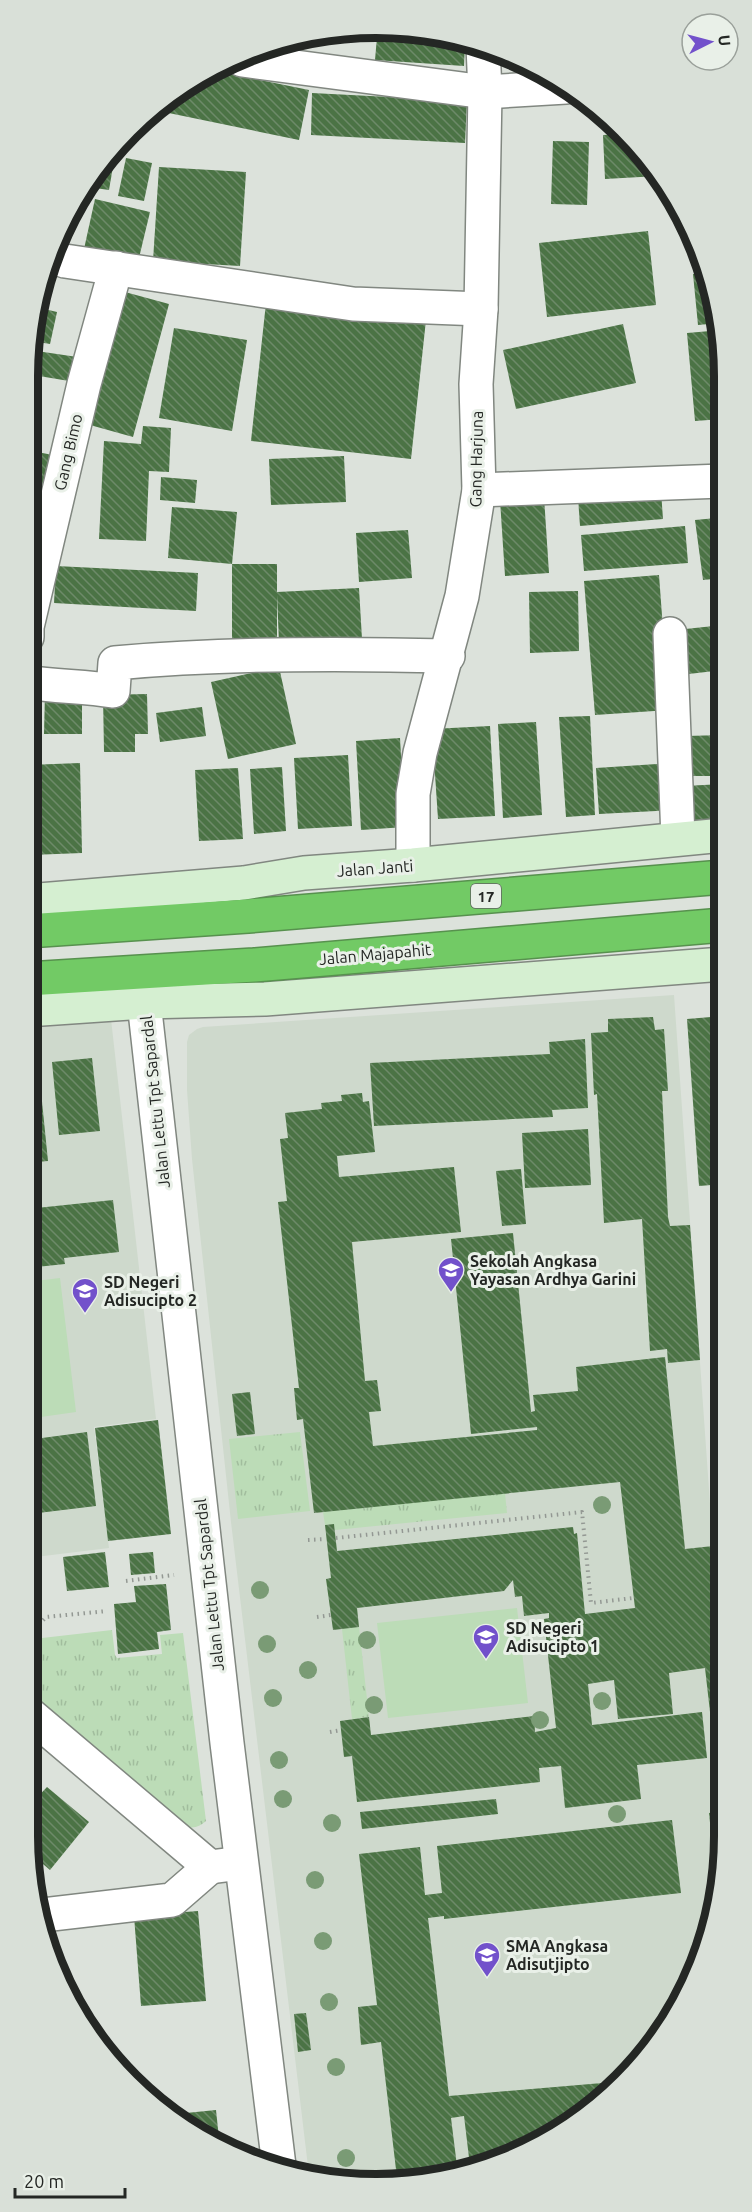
<svg xmlns="http://www.w3.org/2000/svg" width="752" height="2212" font-family="Ubuntu,sans-serif">
<style>
.built{fill:#ced9cc}
.grass{fill:url(#grass-tufts)}
.garden{fill:#bcdcb7}
.building{fill:url(#building-back-hatch)}
.lines{fill:none;stroke-linecap:round;stroke-linejoin:round}
.street-casing{stroke:#818780;stroke-width:36}
.secondary-casing{stroke:#818780;stroke-width:36}
.highway-casing{stroke:#57914e;stroke-width:36}
.path{stroke:#939893;stroke-width:4;stroke-dasharray:1.5 4.5;stroke-linecap:butt}
.street{stroke:#fff;stroke-width:33}
.secondary{stroke:#d5efd1;stroke-width:33}
.highway{stroke:#72ca65;stroke-width:33}
.tree{fill:#7a9b75}
.labels{text-anchor:middle;dominant-baseline:central;stroke-width:6;stroke-linejoin:round;paint-order:stroke}
.shield{fill:#e9f0e8;stroke:#5f635f;stroke-width:1.5}
.shield-label{font-size:15px;font-weight:bold;fill:#242724}
.street-label{font-size:16px;fill:#242724;stroke:#e9f0e8}
.poi-label{font-size:16px;font-weight:bold;fill:#242724;stroke:#e9f0e8;text-anchor:start}
.rim{fill:none;stroke:#242724;stroke-width:8}
</style>
<defs>
<pattern id="grass-tufts" width="24" height="20" patternUnits="userSpaceOnUse" patternTransform="scale(1.5)"><rect width="24" height="20" fill="#bcdcb7"/><path d="M3 7l-1-3M5 7V3M7 7l1-3M15 17l-1-3M17 17v-4M19 17l1-3" fill="none" stroke="#a1bd9d"/></pattern>
<pattern id="building-back-hatch" width="6" height="6" patternUnits="userSpaceOnUse" patternTransform="scale(1.5)"><rect width="6" height="6" fill="#4b7345"/><path d="M-1 5l2 2M0 0l6 6M5-1l2 2" fill="none" stroke="#6d8a69"/></pattern>
</defs>
<rect width="100%" height="100%" fill="#dce2db"/>
<!-- built -->
<g class="built">
<polygon points="674,995 713,1546 717,1593 725,1592 725,1836 713,1926 666,2030 570,2126 466,2173 331,2182 309,2175 231,1522 192,1159 187,1090 187,1042 189,1035 197,1029 203,1027"/>
<polygon points="111,1019 156,1419 94,1427 109,1548 27,1558 27,1025"/>
</g>
<!-- grass -->
<g class="grass">
<polygon points="300,1432 310,1511 238,1519 229,1439"/>
<polygon points="505,1493 507,1513 335,1530 334,1524 325,1525 323,1512"/>
<polygon points="359,1627 369,1717 352,1719 342,1629"/>
<path d="M112 1630 115 1655 117 1658 162 1654 160 1635 183 1633 206 1821C197 1829 191 1828 180 1827L27 1690C27 1673 25 1646 42 1638Z"/>
</g>
<!-- garden -->
<g class="garden">
<polygon points="60,1278 76,1412 27,1419 27,1282"/>
<polygon points="517,1608 528,1703 388,1718 377,1623"/>
</g>
<!-- building -->
<g class="building">
<polygon points="377,37 465,43 464,66 375,60"/>
<polygon points="212,70 309,90 299,140 159,111 201,74"/>
<polygon points="312,93 467,101 465,143 311,135"/>
<polygon points="624,134 638,146 658,176 605,179 603,135"/>
<polygon points="553,141 589,142 587,205 551,204"/>
<polygon points="116,149 109,190 88,187 99,164"/>
<polygon points="126,158 152,163 144,201 118,196"/>
<polygon points="159,167 246,172 240,266 153,261"/>
<polygon points="95,199 150,212 138,262 84,249"/>
<polygon points="648,231 656,305 547,317 539,243"/>
<polygon points="705,273 720,323 698,325 693,274"/>
<polygon points="125,292 169,304 133,437 90,425"/>
<polygon points="266,303 426,320 411,459 251,441"/>
<polygon points="36,307 57,312 50,344 32,341"/>
<polygon points="623,324 636,383 516,409 503,350"/>
<polygon points="174,328 247,340 232,431 159,418"/>
<polygon points="722,330 722,419 695,421 687,333"/>
<polygon points="30,350 84,358 81,383 27,374"/>
<polygon points="143,426 171,428 169,472 149,471 146,541 99,539 104,441 141,444"/>
<polygon points="27,450 63,457 53,514 27,510"/>
<polygon points="344,456 346,502 271,505 269,459"/>
<polygon points="161,477 197,480 195,503 160,500"/>
<polygon points="661,491 663,519 580,526 578,497"/>
<polygon points="544,497 549,573 505,576 500,500"/>
<polygon points="172,507 237,512 232,564 168,558"/>
<polygon points="716,518 723,578 703,580 695,520"/>
<polygon points="27,520 46,524 27,556"/>
<polygon points="685,526 688,563 584,571 581,535"/>
<polygon points="408,530 412,578 359,582 356,533"/>
<polygon points="232,564 277,564 277,592 359,588 362,639 279,643 277,595 277,643 232,643"/>
<polygon points="56,566 198,573 196,611 54,603"/>
<polygon points="659,575 669,710 595,715 584,581"/>
<polygon points="578,591 579,651 530,653 529,592"/>
<polygon points="723,625 723,670 680,675 676,630"/>
<polygon points="279,667 296,744 228,759 211,682"/>
<polygon points="45,692 82,692 82,734 44,734"/>
<polygon points="147,694 148,734 135,734 135,752 104,752 103,695"/>
<polygon points="202,707 206,736 160,742 156,713"/>
<polygon points="590,716 595,815 566,817 559,717"/>
<polygon points="536,722 542,815 503,818 498,724"/>
<polygon points="490,726 495,816 438,819 432,729"/>
<polygon points="723,735 723,776 687,776 686,736"/>
<polygon points="400,738 405,827 361,830 356,741"/>
<polygon points="348,755 352,826 298,829 294,758"/>
<polygon points="80,763 82,853 31,855 28,765"/>
<polygon points="672,763 675,810 599,814 596,768"/>
<polygon points="282,767 286,831 254,834 250,769"/>
<polygon points="238,768 243,839 199,841 195,770"/>
<polygon points="723,784 723,822 686,825 684,786"/>
<polygon points="723,1016 724,1184 699,1186 687,1019"/>
<polygon points="653,1017 655,1030 664,1029 668,1091 662,1091 668,1217 670,1226 690,1225 700,1360 668,1363 667,1349 650,1351 642,1219 604,1223 597,1094 594,1095 591,1033 608,1032 608,1019"/>
<polygon points="585,1039 588,1108 552,1110 553,1117 374,1126 370,1063 550,1054 549,1042"/>
<polygon points="27,1042 36,1042 48,1161 27,1163"/>
<polygon points="92,1058 100,1131 59,1135 52,1062"/>
<polygon points="362,1093 363,1102 369,1101 375,1152 337,1156 339,1177 454,1167 461,1232 352,1242 365,1381 377,1380 381,1411 369,1412 373,1446 537,1430 537,1427 471,1434 451,1239 513,1233 531,1412 535,1411 533,1395 578,1391 576,1367 665,1357 685,1549 713,1546 717,1593 725,1592 725,1711 710,1712 705,1668 669,1673 673,1714 618,1719 614,1680 588,1684 592,1725 702,1712 707,1758 637,1765 641,1799 565,1808 561,1766 539,1768 540,1782 357,1802 352,1756 344,1757 340,1721 369,1717 371,1735 534,1716 535,1732 556,1728 544,1619 549,1618 549,1613 524,1616 522,1596 515,1597 513,1580 504,1591 357,1608 359,1627 333,1630 326,1579 331,1578 325,1525 334,1524 337,1551 573,1527 574,1534 577,1533 585,1614 635,1608 620,1482 314,1513 303,1419 297,1420 294,1388 299,1388 278,1202 287,1201 280,1139 288,1138 285,1113 322,1109 321,1103 342,1101 341,1095"/>
<polygon points="588,1129 591,1185 525,1188 522,1133"/>
<polygon points="521,1169 526,1224 502,1226 496,1171"/>
<polygon points="724,1196 724,1290 722,1290 713,1197"/>
<polygon points="113,1200 119,1252 64,1258 65,1264 27,1268 27,1209"/>
<polygon points="724,1328 724,1386 720,1386 714,1329"/>
<polygon points="250,1392 255,1434 237,1436 232,1394"/>
<polygon points="158,1420 171,1534 108,1541 95,1428"/>
<polygon points="87,1432 96,1506 30,1514 29,1501 27,1502 27,1440"/>
<polygon points="724,1484 724,1539 716,1540 711,1485"/>
<polygon points="105,1552 109,1587 67,1591 63,1557"/>
<polygon points="153,1552 155,1573 131,1575 129,1554"/>
<polygon points="166,1584 171,1630 157,1632 159,1649 118,1654 114,1604 136,1602 134,1586"/>
<polygon points="47,1787 89,1822 50,1870 30,1853 27,1836 27,1808"/>
<polygon points="496,1799 498,1814 362,1829 360,1812"/>
<polygon points="725,1811 725,1836 717,1890 709,1813"/>
<polygon points="672,1820 681,1893 444,1919 444,1916 428,1918 449,2096 614,2082 570,2126 485,2165 470,2166 464,2116 451,2118 458,2174 397,2178 381,2042 361,2045 358,2007 377,2005 359,1854 420,1847 425,1895 442,1893 437,1846"/>
<polygon points="198,1911 206,2001 141,2006 134,1916"/>
<polygon points="306,2013 311,2050 298,2052 294,2014"/>
<polygon points="216,2110 220,2148 176,2114"/>
</g>
<g class="lines">
<!-- street casing -->
<g class="street-casing">
<g id="street">
<polyline points="242,60 485,92 566,87"/>
<polyline points="53,257 65,261 353,304 481,309"/>
<polyline points="479,490 722,481"/>
<polyline points="670,634 678,838"/>
<polyline points="27,637 27,627 84,384 116,268"/>
<path d="M27 682C56 687 84 686 113 691L115 663C225 653 337 653 448 656"/>
<polyline points="413,865 413,794 420,753 462,596 479,490 476,384 481,309 485,92 483,46"/>
<polyline points="144,1002 227,1743 279,2166"/>
<polyline points="27,1712 210,1867 241,1863"/>
<polyline points="43,1915 172,1900 210,1867"/>
</g>
</g>
<!-- secondary casing -->
<g class="secondary-casing">
<g id="secondary">
<polyline points="27,901 244,883 304,873 413,865 723,835"/>
<polyline points="27,1010 144,1002 265,999 723,964"/>
</g>
</g>
<!-- highway casing -->
<g class="highway-casing">
<g id="highway">
<polyline points="27,931 248,916 723,877"/>
<polyline points="27,979 254,965 723,925"/>
</g>
</g>
<!-- path -->
<g class="path">
<polyline points="336,1538 582,1512 591,1603 633,1598"/>
<polyline points="308,1540 326,1539"/>
<polyline points="126,1581 174,1575"/>
<polyline points="722,1584 725,1584"/>
<polyline points="317,1617 331,1615"/>
<polyline points="27,1638 46,1617 107,1611"/>
<polyline points="330,1732 341,1730"/>
</g>
<!-- street -->
<use href="#street" class="street"/>
<!-- secondary -->
<use href="#secondary" class="secondary"/>
<!-- highway -->
<use href="#highway" class="highway"/>
</g>
<!-- trees -->
<g class="tree">
<circle cx="602" cy="1505" r="9"/>
<circle cx="260" cy="1590" r="9"/>
<circle cx="367" cy="1640" r="9"/>
<circle cx="267" cy="1644" r="9"/>
<circle cx="308" cy="1670" r="9"/>
<circle cx="273" cy="1698" r="9"/>
<circle cx="602" cy="1701" r="9"/>
<circle cx="374" cy="1705" r="9"/>
<circle cx="540" cy="1720" r="9"/>
<circle cx="279" cy="1760" r="9"/>
<circle cx="283" cy="1799" r="9"/>
<circle cx="617" cy="1814" r="9"/>
<circle cx="332" cy="1823" r="9"/>
<circle cx="315" cy="1880" r="9"/>
<circle cx="323" cy="1941" r="9"/>
<circle cx="329" cy="2002" r="9"/>
<circle cx="336" cy="2067" r="9"/>
<circle cx="346" cy="2158" r="9"/>
</g>
<!-- icons -->
<defs>
<g id="school-pin" transform="scale(1.35)"><path d="M0 17L-7.5 6A9.5 9.5 0 1 1 7.5 6Z" fill="#7251cb" stroke="#e9f0e8"/><path d="M0-5L7-2L0 1L-7-2ZM-4 1L0 2.5L4 1V4Q0 6-4 4Z" fill="#fff"/></g>
</defs>
<g fill-rule="evenodd">
<use href="#school-pin" x="451" y="1270"/>
<use href="#school-pin" x="85" y="1291"/>
<use href="#school-pin" x="486" y="1637"/>
<use href="#school-pin" x="487" y="1955"/>
</g>
<g class="labels">
<!-- shield labels -->
<rect class="shield" x="471" y="884" width="30" height="24" rx="4.5"/>
<g class="shield-label">
<text x="486" y="896">17</text>
</g>
<!-- street labels -->
<g class="street-label">
<text transform="translate(68 452) rotate(-77)">Gang Bimo</text>
<text transform="translate(476 459) rotate(-89)">Gang Harjuna</text>
<text transform="translate(375 868) rotate(-4)">Jalan Janti</text>
<text transform="translate(375 954) rotate(-5)">Jalan Majapahit</text>
<text transform="translate(155 1102) rotate(-96)">Jalan Lettu Tpt Sapardal</text>
<text transform="translate(209 1585) rotate(-96)">Jalan Lettu Tpt Sapardal</text>
</g>
<!-- poi labels -->
<g class="poi-label">
<text x="470" y="1261">Sekolah Angkasa<tspan x="470" dy="18">Yayasan Ardhya Garini</tspan></text>
<text x="104" y="1282">SD Negeri<tspan x="104" dy="18">Adisucipto 2</tspan></text>
<text x="506" y="1628">SD Negeri<tspan x="506" dy="18">Adisucipto 1</tspan></text>
<text x="506" y="1946">SMA Angkasa<tspan x="506" dy="18">Adisutjipto</tspan></text>
</g>
</g>
<!-- crop -->
<path d="M0 0H752V2212H0ZM376 38H376A338 338 0 0 1 714 376V1836A338 338 0 0 1 376 2174H376A338 338 0 0 1 38 1836V376A338 338 0 0 1 376 38Z" fill="#d9e0d8" fill-rule="evenodd"/>
<path class="rim" d="M376 38H376A338 338 0 0 1 714 376V1836A338 338 0 0 1 376 2174H376A338 338 0 0 1 38 1836V376A338 338 0 0 1 376 38Z"/>
<!-- north arrow -->
<g transform="translate(710 42) rotate(84)"><circle r="28" fill="#e9f0e8" stroke="#9aa09a" stroke-width="1.5"/>
<path d="M0-4.5L10 22L0 15L-10 22Z" fill="#7251cb"/>
<text y="-9" font-size="16" font-weight="bold" text-anchor="middle" fill="#242724">U</text>
</g>
<!-- scale -->
<path d="M15 2188v9h110v-9" fill="none" stroke="#242724" stroke-width="3"/>
<text x="24" y="2188" font-size="18" fill="#242724" stroke="#e9f0e8" stroke-width="4.5" paint-order="stroke">20 m</text>
</svg>
